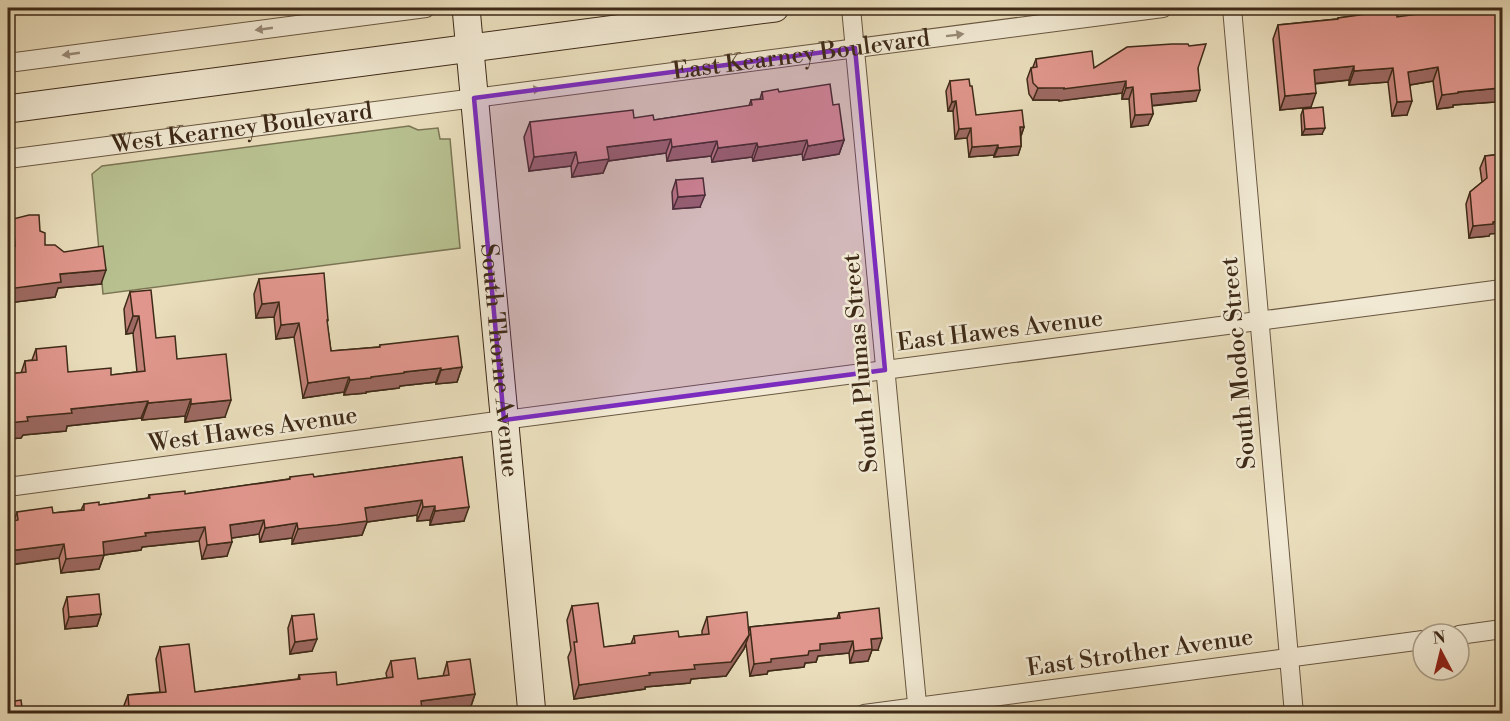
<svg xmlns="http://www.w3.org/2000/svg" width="1510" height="721" font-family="'Libre Bodoni',serif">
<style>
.green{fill:#b8c090;stroke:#7b7554;stroke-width:1.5}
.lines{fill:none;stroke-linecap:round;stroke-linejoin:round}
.street-casing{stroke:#695741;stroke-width:20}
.secondary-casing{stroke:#3e2a18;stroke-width:29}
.street{stroke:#f1e9d3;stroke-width:18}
.secondary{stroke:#f1e9d3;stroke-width:27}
.wall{fill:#c18178;stroke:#3e2a18;stroke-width:1.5}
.shaded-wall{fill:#9d6962;stroke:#3e2a18;stroke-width:1.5}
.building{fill:#e0968c;stroke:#3e2a18;stroke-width:1.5}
.oneway{fill:#988a76}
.marked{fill:#7b2cbf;fill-opacity:0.2;stroke:#7b2cbf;stroke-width:4.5;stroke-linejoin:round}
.labels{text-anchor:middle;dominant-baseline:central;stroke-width:5;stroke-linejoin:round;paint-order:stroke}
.street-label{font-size:24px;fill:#3e2a18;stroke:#f1e9d3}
</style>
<rect width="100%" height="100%" fill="#e9ddbb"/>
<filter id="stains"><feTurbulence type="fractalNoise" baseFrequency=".00333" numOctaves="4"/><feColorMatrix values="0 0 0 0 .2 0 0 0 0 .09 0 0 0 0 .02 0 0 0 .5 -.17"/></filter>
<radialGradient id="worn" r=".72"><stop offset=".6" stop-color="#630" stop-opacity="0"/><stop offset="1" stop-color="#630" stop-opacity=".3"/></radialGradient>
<!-- green -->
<polygon class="green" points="409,126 418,130 438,128 440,139 450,139 460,248 103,294 92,174 102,166"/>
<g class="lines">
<!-- street casing -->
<g class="street-casing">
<g id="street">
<polyline points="851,8 918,714"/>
<polyline points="1232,8 1294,714"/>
<polyline points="8,63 426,8"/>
<path id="s1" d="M8 159 1163 8"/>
<polyline points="8,487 504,420 1502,289"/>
<polyline points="1459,635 1502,629"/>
<polyline points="864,714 1423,640"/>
</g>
</g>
<!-- secondary casing -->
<g class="secondary-casing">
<g id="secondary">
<path id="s2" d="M466 8 532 714"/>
<polyline points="8,109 775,8"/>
</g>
</g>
<!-- street -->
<use href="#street" class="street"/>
<!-- secondary -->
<use href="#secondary" class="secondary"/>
</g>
<!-- wall -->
<g class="wall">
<polygon points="1373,8 1497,53 1500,88 1495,102 1453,105 1453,107 1437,109 1433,81 1410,85 1407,115 1392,116 1388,82 1349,85 1349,80 1315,84 1311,107 1280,110 1273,39 1278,25 1337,19 1338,18 1371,14"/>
<polygon points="1036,59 1094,68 1198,68 1196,101 1152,106 1153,114 1148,125 1131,127 1129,99 1122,99 1122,93 1059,101 1059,100 1033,100 1029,94 1027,79 1031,68 1033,67"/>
<polygon points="950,81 976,115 1024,127 1021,136 1021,146 1018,155 994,157 994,155 969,157 967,138 955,139 953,111 948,111 946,91"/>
<polygon points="762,92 833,105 844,140 839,154 803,160 802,154 753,161 752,157 712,162 711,156 667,161 666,153 608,161 603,173 572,177 571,166 529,171 524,137 530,122 634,118 654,120 749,106 751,100 760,99"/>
<polygon points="1303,109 1322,134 1302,135 1301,115"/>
<polygon points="1503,154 1489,236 1469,238 1466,204 1470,192 1482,182 1480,168 1485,156"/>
<polygon points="676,180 700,207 673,209 672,192"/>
<polygon points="13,219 40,231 45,245 101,284 58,288 55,297 8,303 8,232"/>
<polygon points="259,279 328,320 327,323 331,351 379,347 380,345 462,367 457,382 436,384 436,382 400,386 399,388 366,392 366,393 344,395 344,392 303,398 294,337 276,339 274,317 256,318 254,294"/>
<polygon points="130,292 156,338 177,359 225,417 185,422 185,416 142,420 141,418 67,426 66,431 23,435 21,438 8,439 8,374 21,373 25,361 32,360 36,349 68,372 111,375 137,372 133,333 126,334 124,309"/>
<polygon points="462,457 464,521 430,525 430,520 417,521 417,515 367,522 362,535 292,544 292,538 260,542 259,534 231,538 227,556 202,559 199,541 142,547 141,550 104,555 99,569 61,573 59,558 11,565 8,586 14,521 17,512 53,513 81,510 84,504 99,505 148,498 149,495 185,494 289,479 290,477 314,477"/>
<polygon points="67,597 101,614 97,626 65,629 63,609"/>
<polygon points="572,606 604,647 631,644 634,636 679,637 702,635 702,631 707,617 749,630 750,627 837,618 839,613 878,650 872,650 868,661 850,663 849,653 818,656 816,662 805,663 804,667 768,671 767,674 750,676 746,644 744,649 726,676 691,679 690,683 645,687 645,689 574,699 568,657 571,650 567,620"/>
<polygon points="292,616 312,651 290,654 288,628"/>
<polygon points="160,647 195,692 298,679 299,675 337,685 387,678 386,673 391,661 418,679 443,676 447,662 475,694 471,706 421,714 91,714 123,708 128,695 160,692 156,659"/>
</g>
<!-- shaded-wall -->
<g class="shaded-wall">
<polygon points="1503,39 1503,53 1490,54 1496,40"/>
<polygon points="1354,66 1349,80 1309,84 1314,70"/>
<polygon points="1438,67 1433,81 1403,86 1408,72"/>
<polygon points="1393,68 1388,82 1349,85 1354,71"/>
<polygon points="1126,81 1122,93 1059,101 1059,100 1033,100 1038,88"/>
<polygon points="1133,87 1129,99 1122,99 1126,88"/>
<polygon points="1500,88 1495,102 1453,105 1453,107 1437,109 1442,95 1458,92"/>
<polygon points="1200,90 1196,101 1147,106 1151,94"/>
<polygon points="1316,93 1311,107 1280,110 1285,96"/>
<polygon points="956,101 953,111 948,111 952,102"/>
<polygon points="1412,101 1407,115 1392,116 1397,102"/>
<polygon points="1153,114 1148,125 1131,127 1135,115"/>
<polygon points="1020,127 1024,127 1021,136"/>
<polygon points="971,128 967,138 955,139 959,129"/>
<polygon points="1325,128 1322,134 1302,135 1305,129"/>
<polygon points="671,139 666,153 608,161 603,173 572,177 578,163 607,147"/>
<polygon points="807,140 802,154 753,161 758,147"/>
<polygon points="844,140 839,154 803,160 808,146"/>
<polygon points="717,141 711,156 667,161 672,147"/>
<polygon points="757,143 752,157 712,162 718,148"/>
<polygon points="998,145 994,155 969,157 972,147"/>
<polygon points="1021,146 1018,155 994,157 998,148"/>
<polygon points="576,152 571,166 529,171 534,157"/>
<polygon points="705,195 700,207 673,209 678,197"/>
<polygon points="1503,221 1503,233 1490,234 1489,236 1469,238 1473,226"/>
<polygon points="106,270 101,284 58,288 55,297 8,303 8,289 60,274"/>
<polygon points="279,302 274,317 256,318 262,304"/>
<polygon points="133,316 139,316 133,333 126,334"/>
<polygon points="299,323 294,337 276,339 281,325"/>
<polygon points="462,367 457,382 436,384 441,370"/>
<polygon points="441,368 436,382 400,386 399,388 366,392 366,393 344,395 350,380 404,372"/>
<polygon points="349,377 344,392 303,398 308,383"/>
<polygon points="191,399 185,416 142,420 148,403"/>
<polygon points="231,400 225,417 185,422 191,404"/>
<polygon points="148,401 141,418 67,426 66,431 23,435 21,438 8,439 8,423 27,417 71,409"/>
<polygon points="422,500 417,515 367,522 362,535 292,544 298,529 365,508"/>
<polygon points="435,506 430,520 417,521 423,507"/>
<polygon points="469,507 464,521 430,525 435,511"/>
<polygon points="264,520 259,534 225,539 230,525"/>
<polygon points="297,523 292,538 260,542 265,528"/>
<polygon points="205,527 199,541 142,547 141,550 104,555 99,569 61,573 66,559 103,542 145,533"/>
<polygon points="232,542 227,556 202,559 207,545"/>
<polygon points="64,544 59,558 8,565 9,551"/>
<polygon points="8,574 12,574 8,586"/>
<polygon points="101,614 97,626 65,629 69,617"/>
<polygon points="749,635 744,649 726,676 691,679 690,683 645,687 645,689 574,699 579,685 694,665"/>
<polygon points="882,638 878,650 872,650 868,661 850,663 854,651 871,639"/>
<polygon points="317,639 312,651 290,654 295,642"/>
<polygon points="853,641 849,653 818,656 816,662 805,663 804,667 768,671 767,674 750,676 754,664 820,644"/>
<polygon points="475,694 471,706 421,714 400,714 421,701"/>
</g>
<!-- building -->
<g class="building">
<polygon points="1373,8 1397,8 1397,17 1461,8 1503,8 1503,39 1496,40 1500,88 1458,92 1458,93 1442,95 1438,67 1408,72 1412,101 1397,102 1393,68 1354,71 1354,66 1314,70 1316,93 1285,96 1278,25 1338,19 1338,18 1373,13"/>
<polygon points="1172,44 1188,44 1189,46 1206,44 1198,68 1200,90 1151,94 1153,114 1135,115 1133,87 1126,88 1126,81 1063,89 1065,88 1038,88 1033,83 1031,68 1037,67 1036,59 1092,51 1094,68 1127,47"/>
<polygon points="969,79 970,86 972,86 976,115 1022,110 1024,127 1020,127 1021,146 998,148 998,145 972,147 971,128 959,129 956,101 952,102 950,81"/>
<polygon points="830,84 833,105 839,104 844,140 808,146 807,140 758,147 757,143 718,148 717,141 672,147 671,139 607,147 609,159 578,163 576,152 534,157 530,122 633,110 634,118 653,115 654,120 752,105 751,100 763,99 762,92 778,89 779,92"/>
<polygon points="1323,107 1325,128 1305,129 1303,109"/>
<polygon points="1503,154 1503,221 1493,222 1493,224 1473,226 1470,192 1487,178 1485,156"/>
<polygon points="703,178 705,195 678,197 676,180"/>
<polygon points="29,215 39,215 40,231 45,233 45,245 55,245 64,252 103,246 106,270 60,274 61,282 8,289 8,247 15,246 13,219"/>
<polygon points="324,273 328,320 327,320 331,351 380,347 380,345 458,336 462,367 441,370 441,368 404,372 404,373 371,377 371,378 350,380 349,377 308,383 299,323 281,325 279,302 262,304 259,279"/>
<polygon points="151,290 156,338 175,336 177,359 226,354 231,400 191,404 191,399 148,403 148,401 71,409 72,413 27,417 28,421 8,423 8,374 26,372 25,361 37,360 36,349 66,346 68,372 111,368 111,375 145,371 139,316 133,316 130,292"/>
<polygon points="462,457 469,507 435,511 435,506 423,507 422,500 365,508 367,521 337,525 298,529 297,523 265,528 264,520 230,525 232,542 207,545 205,527 145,533 146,536 103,542 104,555 66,559 64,544 9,551 12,574 8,574 8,522 18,520 17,512 52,507 53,513 84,510 84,504 99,502 99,505 150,498 149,495 185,491 185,494 290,479 290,477 313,474 314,477"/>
<polygon points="99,594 101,614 69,617 67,597"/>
<polygon points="598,603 604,647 635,643 634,636 678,631 679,637 709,634 707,617 747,612 749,635 731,662 694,665 695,669 649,673 650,675 579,685 574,642 577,642 572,606"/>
<polygon points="879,608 882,638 871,639 872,649 854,651 853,641 820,644 820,650 809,651 808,655 771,659 771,662 754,664 750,627 840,618 839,613"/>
<polygon points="314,614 317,639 295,642 292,616"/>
<polygon points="189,644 195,692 300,679 299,675 336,672 337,685 393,677 391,661 415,658 418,679 449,675 447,662 470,659 475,694 421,701 422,710 400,714 91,714 91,713 129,708 128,695 166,692 160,647"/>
<polygon points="21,700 23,714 8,714 8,702"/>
<polygon points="50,711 50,714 30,714"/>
</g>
<!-- one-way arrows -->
<defs><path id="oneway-solid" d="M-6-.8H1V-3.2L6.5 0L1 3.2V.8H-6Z" transform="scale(1.5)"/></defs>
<g class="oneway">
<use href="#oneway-solid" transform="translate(264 29) rotate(172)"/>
<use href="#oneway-solid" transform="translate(955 35) rotate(-7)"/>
<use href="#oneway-solid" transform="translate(71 54) rotate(172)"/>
<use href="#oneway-solid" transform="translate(532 90) rotate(-7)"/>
</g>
<!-- marked area -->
<path class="marked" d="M855 48 885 370 504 420 474 98Z"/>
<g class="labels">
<!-- street labels -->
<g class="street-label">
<text stroke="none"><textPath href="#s1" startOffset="800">East Kearney Boulevard</textPath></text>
<text stroke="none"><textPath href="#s1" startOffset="236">West Kearney Boulevard</textPath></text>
<text transform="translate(1000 331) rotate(-7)">East Hawes Avenue</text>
<text stroke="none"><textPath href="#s2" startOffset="354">South Thorne Avenue</textPath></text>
<text transform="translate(861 363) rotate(-95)">South Plumas Street</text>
<text transform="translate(1239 363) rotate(-95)">South Modoc Street</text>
<text transform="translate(253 430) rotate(-8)">West Hawes Avenue</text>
<text transform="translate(1140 653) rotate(-8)">East Strother Avenue</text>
</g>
</g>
<!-- margin -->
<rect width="1510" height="721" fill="none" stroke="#e9ddbb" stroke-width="30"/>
<rect x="9" y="9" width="1492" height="703" fill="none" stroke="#3e2a18" stroke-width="3"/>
<rect x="15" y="15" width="1480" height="691" fill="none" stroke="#3e2a18" stroke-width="1.5"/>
<!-- north arrow -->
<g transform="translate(1441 652) rotate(353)"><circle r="28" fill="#f1e9d3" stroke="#a99d88" stroke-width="1.5"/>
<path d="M0-4.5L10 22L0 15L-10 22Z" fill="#8f2418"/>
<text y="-9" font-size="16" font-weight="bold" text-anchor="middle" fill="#3e2a18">N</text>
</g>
<rect width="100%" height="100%" filter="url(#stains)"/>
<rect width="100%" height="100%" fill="url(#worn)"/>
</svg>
